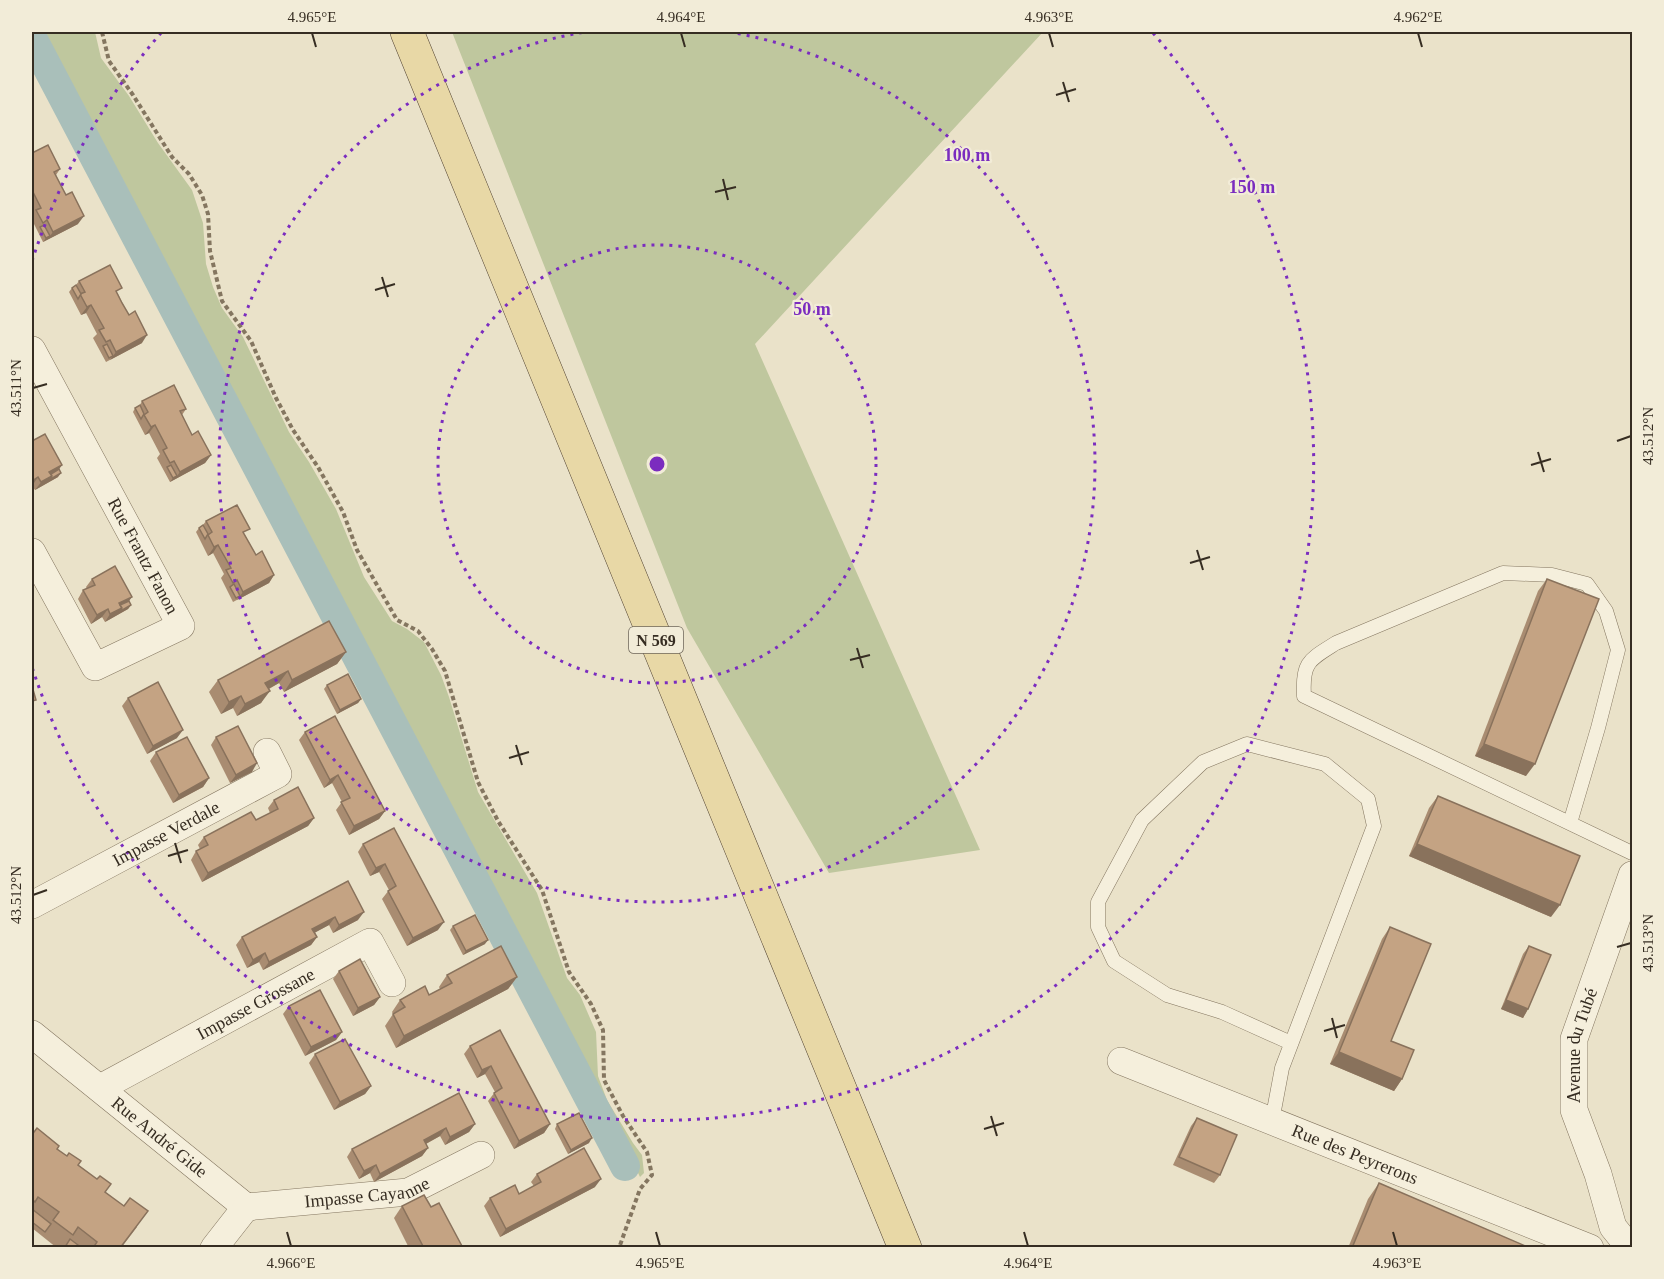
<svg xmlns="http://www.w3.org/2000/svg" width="1664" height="1279" font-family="Georgia,serif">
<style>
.green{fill:#bfc79e}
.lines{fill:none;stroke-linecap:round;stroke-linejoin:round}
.canal{stroke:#a9bfba;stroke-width:30}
.service-casing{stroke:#847660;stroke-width:15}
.minor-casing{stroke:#847660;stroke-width:28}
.primary-casing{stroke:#534433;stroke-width:34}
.path{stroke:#847660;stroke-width:4;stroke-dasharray:4.5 3;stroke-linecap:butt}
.service{stroke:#f5efdc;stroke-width:14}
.minor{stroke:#f5efdc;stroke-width:27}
.primary{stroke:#e8d8a6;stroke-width:33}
.wall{fill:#a98c71}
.shaded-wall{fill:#89725c}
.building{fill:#c4a383;stroke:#89725c;stroke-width:1.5}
.ticks{fill:none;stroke:#362d22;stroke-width:2}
.ring{fill:none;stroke:#7b2cbf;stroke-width:3;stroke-dasharray:3 6}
.labels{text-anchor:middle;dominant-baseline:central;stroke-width:4.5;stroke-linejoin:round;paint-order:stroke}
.shield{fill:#f2ecd8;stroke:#6e6659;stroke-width:1.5}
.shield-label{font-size:16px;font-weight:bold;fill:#362d22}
.street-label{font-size:18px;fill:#362d22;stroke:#f2ecd8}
.centre{fill:#7b2cbf;stroke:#f2ecd8;stroke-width:3}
.ring-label{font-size:18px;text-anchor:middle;font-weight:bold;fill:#7b2cbf;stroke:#f2ecd8;stroke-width:4.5;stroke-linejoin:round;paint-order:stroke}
.neatline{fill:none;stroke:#362d22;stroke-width:2}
.ticks-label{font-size:15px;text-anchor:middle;fill:#362d22}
</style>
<rect width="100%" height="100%" fill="#eae2c9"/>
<!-- green -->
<g class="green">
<polygon points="45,32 95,32 101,58 129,96 158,143 192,190 203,223 206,264 213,287 222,308 243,337 289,432 309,462 336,509 364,577 392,621 407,629 424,642 441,675 449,697 478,792 537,893 567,978 580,995 596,1032 598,1076 607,1100 633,1143 642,1155 644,1173 640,1177 566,1023"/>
<polygon points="452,32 1043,32 755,344 980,850 829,873 687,628"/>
</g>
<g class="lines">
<!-- canal -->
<polyline class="canal" points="32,38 625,1166"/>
<!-- service casing -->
<g class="service-casing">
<g id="service">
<path d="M1570 823 1598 728 1618 650 1606 611 1587 584 1552 575 1503 573 1336 643C1309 660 1302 662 1304 696L1632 853"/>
<polyline points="1272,1121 1282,1068 1374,826 1368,799 1325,764 1247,744 1203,762 1142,820 1098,902 1098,927 1114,961 1167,995 1222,1012 1291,1043"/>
</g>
</g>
<!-- minor casing -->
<g class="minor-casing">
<g id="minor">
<path id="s1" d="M32 350 181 626 95 667 32 552"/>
<path id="s2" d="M32 905 278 774 267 752"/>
<path id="s3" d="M32 1034 246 1207 214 1248"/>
<path id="s4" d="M1121 1061 1590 1248"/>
<path id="s5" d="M100 1088 370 942 392 983"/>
<path id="s6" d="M246 1207 408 1192 481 1155"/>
<path id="s7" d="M1630 1248 1613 1227 1598 1174 1574 1110V1039L1632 875"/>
</g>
</g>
<!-- primary casing -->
<g class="primary-casing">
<polyline id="primary" points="407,32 905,1248"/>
</g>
<!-- path -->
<polyline class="path" points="102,32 109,61 133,95 172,157 189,174 202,195 208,214 210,251 222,301 251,341 276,398 293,430 318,467 343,512 357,550 397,620 418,631 432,649 445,671 478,782 498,821 542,890 569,972 591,1004 603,1030 604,1080 623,1116 647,1152 652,1175 640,1189 619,1248"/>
<!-- service -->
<use href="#service" class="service"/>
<!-- minor -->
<use href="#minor" class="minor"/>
<!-- primary -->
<use href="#primary" class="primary"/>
</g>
<!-- wall -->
<g class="wall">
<polygon points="32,153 60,169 56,175 78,224 43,242 32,220 32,217 34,214 32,210"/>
<polygon points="79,281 118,294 142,343 106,362 93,338 97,334 86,313 81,315 69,292 72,288 76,285"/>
<polygon points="142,401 186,409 182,415 192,435 211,455 205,463 170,482 157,458 160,454 149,433 145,435 133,412 135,408 140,405"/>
<polygon points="32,441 62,465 59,469 58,477 35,490 32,486"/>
<polygon points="206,521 245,535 256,555 274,575 269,583 233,602 221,578 224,574 213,553 208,556 196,532 199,528 203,525"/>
<polygon points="92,579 129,601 131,605 128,609 105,622 102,617 91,624 78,599 83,590 87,589 86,587"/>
<polygon points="1547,579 1526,776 1475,756 1538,591"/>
<polygon points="346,652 337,664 284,692 279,683 269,689 261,703 237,716 233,708 221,714 209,692 218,680"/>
<polygon points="327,685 361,699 358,703 337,714 324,689"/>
<polygon points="128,698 177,738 147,754 122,706"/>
<polygon points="305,732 385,811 379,819 349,835 336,810 342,802 332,783 324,788 299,740"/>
<polygon points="216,737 252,772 230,783 211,745"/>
<polygon points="156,752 209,778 203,787 173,803 150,761"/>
<polygon points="1438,796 1551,917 1409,856 1429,808"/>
<polygon points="274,800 314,818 308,826 202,882 191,860 196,851 200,849 198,845 204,837 256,820 270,813 268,808"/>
<polygon points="394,828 438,930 407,946 382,899 389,890 379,872 370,876 358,852 363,844"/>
<polygon points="348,881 358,920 333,933 329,925 315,932 317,937 311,945 263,970 259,962 247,968 236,945 242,937"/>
<polygon points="453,926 485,944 463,955 450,930"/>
<polygon points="1390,927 1391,1041 1402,1079 1394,1091 1330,1064 1382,939"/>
<polygon points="1529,946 1528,1009 1523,1018 1501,1009 1523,954"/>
<polygon points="339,971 380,997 374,1005 353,1016 333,979"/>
<polygon points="447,975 517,977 508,989 396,1048 385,1026 393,1014 392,1012 400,1000 429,995 440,989 439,987"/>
<polygon points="289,1006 342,1032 336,1040 305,1056 283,1014"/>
<polygon points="470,1046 550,1124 544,1133 514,1149 488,1101 495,1092 485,1074 477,1078 464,1054"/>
<polygon points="315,1054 371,1086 365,1094 334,1110 309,1063"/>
<polygon points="459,1093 475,1124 469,1132 445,1145 440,1136 426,1144 428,1148 422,1156 374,1182 370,1173 359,1179 347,1157 352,1149"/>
<polygon points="1197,1118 1220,1175 1214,1183 1173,1165 1191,1126"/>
<polygon points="557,1124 589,1143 568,1154 555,1129"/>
<polygon points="32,1130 78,1165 105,1192 137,1227 121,1248 57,1248 32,1228"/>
<polygon points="537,1174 595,1187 500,1237 484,1206 490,1198 519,1194 534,1186 531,1182"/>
<polygon points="1379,1183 1530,1248 1348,1248 1368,1199"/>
<polygon points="402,1206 431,1207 463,1248 409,1248 394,1218"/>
</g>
<!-- shaded-wall -->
<g class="shaded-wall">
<polygon points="84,216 78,224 43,242 46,238 50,236 53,232"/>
<polygon points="91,305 86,313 81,315 87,307"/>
<polygon points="147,335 142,343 110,360 116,352"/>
<polygon points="155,425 149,433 145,435 151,427"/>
<polygon points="211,455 205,463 170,482 173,478 177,476 180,472"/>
<polygon points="62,465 56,473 61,473 58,477 35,490 49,472"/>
<polygon points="38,477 32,486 32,481"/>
<polygon points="218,545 213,553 208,556 214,547"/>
<polygon points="274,575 269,583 237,600 243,592"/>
<polygon points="132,597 126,605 118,610 119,603"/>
<polygon points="131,605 128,609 105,622 110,614 122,608"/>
<polygon points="108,609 102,617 91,624 97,615"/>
<polygon points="346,652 337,664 284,692 292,680"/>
<polygon points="288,671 279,683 257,695 265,683"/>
<polygon points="270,691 261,703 237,716 245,704"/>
<polygon points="241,696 233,708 221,714 229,702"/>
<polygon points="361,699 358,703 337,714 340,710"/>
<polygon points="183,730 177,738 147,754 153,746"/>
<polygon points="1484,744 1535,764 1526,776 1475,756"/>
<polygon points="257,763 252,772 230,783 236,775"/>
<polygon points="338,775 332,783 324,788 330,780"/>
<polygon points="209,778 203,787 173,803 179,795"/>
<polygon points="385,811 379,819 349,835 354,826"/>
<polygon points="314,818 308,826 202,882 208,873"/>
<polygon points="1417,844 1560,905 1551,917 1409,856"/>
<polygon points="385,864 379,872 370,876 376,868"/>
<polygon points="364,912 358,920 333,933 339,925"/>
<polygon points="335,917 329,925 307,937 312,929"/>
<polygon points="444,922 438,930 407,946 413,938"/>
<polygon points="317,937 311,945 263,970 269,962"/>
<polygon points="488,940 485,944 463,955 466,951"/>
<polygon points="265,953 259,962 247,968 253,960"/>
<polygon points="517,977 508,989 396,1048 404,1036"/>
<polygon points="380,997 374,1005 353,1016 358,1008"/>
<polygon points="1506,1000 1528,1009 1523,1018 1501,1009"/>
<polygon points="342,1032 336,1040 305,1056 311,1047"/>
<polygon points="1339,1052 1402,1079 1394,1091 1330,1064"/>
<polygon points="491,1066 485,1074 477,1078 482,1070"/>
<polygon points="371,1086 365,1094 334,1110 340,1102"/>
<polygon points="475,1124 469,1132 445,1145 450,1137"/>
<polygon points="550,1124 544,1133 514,1149 519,1141"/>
<polygon points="446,1128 440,1136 418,1148 424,1140"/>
<polygon points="592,1138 589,1143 568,1154 571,1150"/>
<polygon points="428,1148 422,1156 374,1182 380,1174"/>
<polygon points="376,1165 370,1173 359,1179 364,1171"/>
<polygon points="601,1179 595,1187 500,1237 506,1229"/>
</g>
<!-- building -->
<g class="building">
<polygon points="48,145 60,169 54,172 66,195 72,192 84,216 53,232 47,220 43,223 36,210 41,208 32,190 32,153"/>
<polygon points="44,225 50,236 46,238 40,227"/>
<polygon points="110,265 122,288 116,291 122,303 129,315 135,311 147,335 116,352 110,340 106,342 99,330 104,328 91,305 87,307 80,294 85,292 79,281"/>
<polygon points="76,285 81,294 78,299 72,288"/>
<polygon points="107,344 113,356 109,358 103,346"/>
<polygon points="174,385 186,409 180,411 192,435 198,431 211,455 180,472 174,461 170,463 163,450 167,448 155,425 151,427 144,415 148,412 142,401"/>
<polygon points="140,405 144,414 141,419 135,408"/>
<polygon points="45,434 62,465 49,472 52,476 41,482 38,477 32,481 32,441"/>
<polygon points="171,465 177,476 173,478 167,467"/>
<polygon points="59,469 61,473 49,480 52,476 51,474"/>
<polygon points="237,505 250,529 243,532 256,555 262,551 274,575 243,592 237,580 233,583 226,570 231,568 218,545 214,547 208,535 212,532 206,521"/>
<polygon points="203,525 208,534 205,539 199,528"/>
<polygon points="115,566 132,597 119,603 122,608 110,614 108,609 97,615 83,590 95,585 92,579"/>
<polygon points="1547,579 1599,599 1535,764 1484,744"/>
<polygon points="234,584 240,596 236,598 230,587"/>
<polygon points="129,601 131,605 119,612 122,608 120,605"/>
<polygon points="329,621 346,652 292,680 288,671 265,683 270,691 245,704 241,696 229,702 218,680"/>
<polygon points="348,674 361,699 340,710 327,685"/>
<polygon points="158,682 183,730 153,746 128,698"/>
<polygon points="32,686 36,700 32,701"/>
<polygon points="335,716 385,811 354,826 341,802 350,798 338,775 330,780 305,732"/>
<polygon points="238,726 257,763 236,775 216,737"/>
<polygon points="187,737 209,778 179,795 156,752"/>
<polygon points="298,787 314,818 208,873 196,851 208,845 204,837 251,812 256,820 278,809 274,800"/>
<polygon points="1438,796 1580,856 1560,905 1417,844"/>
<polygon points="394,828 444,922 413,938 388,891 396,886 385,864 376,868 363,844"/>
<polygon points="348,881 364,912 339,925 335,917 312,929 317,937 269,962 265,953 253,960 242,937"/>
<polygon points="475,915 488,940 466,951 453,926"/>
<polygon points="1390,927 1431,944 1391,1041 1414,1050 1402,1079 1339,1052"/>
<polygon points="501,946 517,977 404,1036 393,1014 405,1007 400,1000 425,986 429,995 452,983 447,975"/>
<polygon points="1529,946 1551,955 1528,1009 1506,1000"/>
<polygon points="360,959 380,997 358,1008 339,971"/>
<polygon points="320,990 342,1032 311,1047 289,1006"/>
<polygon points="500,1030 550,1124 519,1141 494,1093 502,1088 491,1066 482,1070 470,1046"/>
<polygon points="345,1039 371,1086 340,1102 315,1054"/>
<polygon points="459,1093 475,1124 450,1137 446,1128 424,1140 428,1148 380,1174 376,1165 364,1171 352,1149"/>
<polygon points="579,1113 592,1138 571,1150 557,1124"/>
<polygon points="1197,1118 1237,1135 1220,1175 1179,1157"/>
<polygon points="37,1128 59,1146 57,1149 67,1156 69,1153 81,1161 78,1165 97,1179 100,1176 111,1184 105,1192 124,1206 130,1198 148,1211 120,1248 93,1248 97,1242 78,1227 73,1235 53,1220 59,1212 38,1197 35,1202 32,1199 32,1130 34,1132"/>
<polygon points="584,1148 601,1179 506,1229 490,1198 515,1185 519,1194 541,1182 537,1174"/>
<polygon points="1379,1183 1530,1248 1352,1248"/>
<polygon points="424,1195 431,1207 439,1203 463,1248 424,1248 402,1206"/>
<polygon points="32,1209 51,1224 45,1232 32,1222"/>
<polygon points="70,1239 82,1248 65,1247"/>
</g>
<!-- ticks -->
<path class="ticks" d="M312 33 316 47M681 33 685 47M1049 33 1053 47M1418 33 1422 47M1063 82 1069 102M1056 95 1076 89M723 179 728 200M715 192 736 187M382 277 388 297M375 290 395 284M33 388 47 384M1617 441 1631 436M1538 452 1544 472M1531 465 1551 459M1197 550 1203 570M1190 563 1210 557M857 648 863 668M850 660 870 655M516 745 522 765M509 758 529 752M175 843 181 863M168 856 188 850M33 895 47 890M1617 947 1631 943M1332 1018 1337 1038M1324 1031 1345 1025M991 1116 997 1136M984 1129 1004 1123M287 1232 291 1246M656 1232 660 1246M1024 1232 1028 1246M1393 1232 1397 1246"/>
<!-- distance rings -->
<g class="ring">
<circle cx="657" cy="464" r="219"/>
<path d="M729 32A438 438 0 1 1 585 32"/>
<path d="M32 261A657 657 0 0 1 161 33M1153 33A657 657 0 1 1 32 667"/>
</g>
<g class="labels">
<!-- shield labels -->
<rect class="shield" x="629" y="627" width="54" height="26" rx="4.5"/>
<g class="shield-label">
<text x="656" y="640">N 569</text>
</g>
<!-- street labels -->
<g class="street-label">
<text stroke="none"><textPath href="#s1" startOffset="234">Rue Frantz Fanon</textPath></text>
<text stroke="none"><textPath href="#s2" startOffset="152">Impasse Verdale</textPath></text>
<text stroke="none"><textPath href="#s5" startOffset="177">Impasse Grossane</textPath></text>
<text stroke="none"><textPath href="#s7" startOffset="216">Avenue du Tubé</textPath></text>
<text stroke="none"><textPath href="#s3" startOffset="164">Rue André Gide</textPath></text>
<text stroke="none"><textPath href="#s4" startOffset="252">Rue des Peyrerons</textPath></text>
<text stroke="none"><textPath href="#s6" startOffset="122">Impasse Cayanne</textPath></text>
</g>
</g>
<circle cx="657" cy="464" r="9" class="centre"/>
<g class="ring-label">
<text x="967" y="161">100 m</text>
<text x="1252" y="193">150 m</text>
<text x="812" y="315">50 m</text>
</g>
<!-- border -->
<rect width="1664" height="1279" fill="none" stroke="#f2ecd8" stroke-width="66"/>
<rect x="33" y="33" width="1598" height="1213" class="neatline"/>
<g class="ticks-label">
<text x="312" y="22">4.965°E</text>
<text x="681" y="22">4.964°E</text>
<text x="1049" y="22">4.963°E</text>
<text x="1418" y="22">4.962°E</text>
<text transform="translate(16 388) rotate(-90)" y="5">43.511°N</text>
<text transform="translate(1648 436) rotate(-90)" y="5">43.512°N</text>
<text transform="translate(16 895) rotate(-90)" y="5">43.512°N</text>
<text transform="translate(1648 943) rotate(-90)" y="5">43.513°N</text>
<text x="291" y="1268">4.966°E</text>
<text x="660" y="1268">4.965°E</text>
<text x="1028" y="1268">4.964°E</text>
<text x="1397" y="1268">4.963°E</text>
</g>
</svg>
